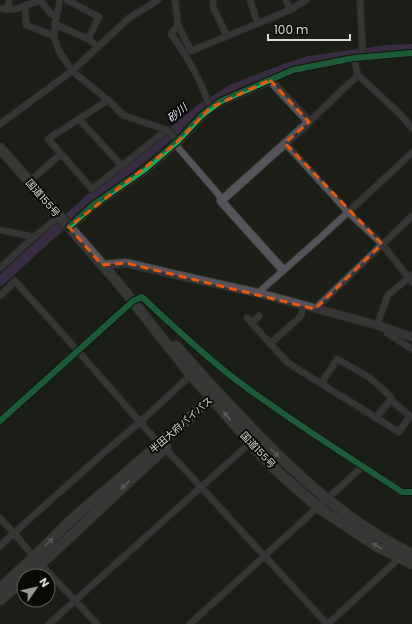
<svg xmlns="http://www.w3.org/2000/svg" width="412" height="624" font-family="Poppins,'Noto Sans JP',sans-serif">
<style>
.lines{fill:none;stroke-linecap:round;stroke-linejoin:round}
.river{stroke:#5c3f78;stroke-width:10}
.minor-casing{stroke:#373833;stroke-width:8}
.tertiary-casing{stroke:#373833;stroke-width:10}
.trunk-casing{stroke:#373833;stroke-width:12}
.minor{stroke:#57535a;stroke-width:6}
.tertiary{stroke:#57535a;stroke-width:8}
.trunk{stroke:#5a575c;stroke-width:10}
.cycleway-casing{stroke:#080a05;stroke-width:8}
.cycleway{stroke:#20a55d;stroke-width:6}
.oneway{fill:#a0a09e}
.marked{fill:none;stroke:#e8590c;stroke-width:3;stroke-dasharray:8 5;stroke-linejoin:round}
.labels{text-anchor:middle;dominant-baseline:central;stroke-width:4;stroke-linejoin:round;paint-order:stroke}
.street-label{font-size:10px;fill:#dadcd4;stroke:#080a05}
.water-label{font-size:11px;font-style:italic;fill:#e6d6fb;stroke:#080a05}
</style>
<rect width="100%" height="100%" fill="#1c1e18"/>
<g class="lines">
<!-- river -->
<polyline class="river" points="0,281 91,198 148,153 199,110 233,89 290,67 309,61 388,50 412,49"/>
<!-- minor casing -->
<g class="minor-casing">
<g id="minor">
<polyline points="60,0 55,24 54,37 59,51 72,71 108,100 123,115 167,130 178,141 175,144 219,195 221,201"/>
<polyline points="67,0 99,17 88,39"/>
<polyline points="175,0 178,25 191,51 290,10 306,0"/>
<polyline points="213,0 213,7 227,36"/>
<polyline points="250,0 258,24"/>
<polyline points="286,0 290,10"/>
<polyline points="360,0 363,57"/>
<polyline points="25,6 26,25 54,36"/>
<path d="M0 8C18 13 25 3 41 1L49 12 56 17"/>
<polyline points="7,10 9,0"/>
<polyline points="55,24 88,39 98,47"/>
<path d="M178 25 171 34C187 56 202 82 210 108"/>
<polyline points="354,58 358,75 400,114 412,128"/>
<polyline points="270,80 293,70 308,66 354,58 412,53"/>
<polyline points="108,100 48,139 92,189 167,130"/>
<polyline points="79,119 122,166"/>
<polyline points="309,122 358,75"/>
<polyline points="0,124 72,71 129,18 158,0"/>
<polyline points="285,143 348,212 382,244 412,282"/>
<polyline points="29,182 61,154"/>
<polyline points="0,230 34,237"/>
<polyline points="0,268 34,237 60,216"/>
<polyline points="258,293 320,238 412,153"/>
<polyline points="0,296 15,281 78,351 140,422 191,375"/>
<polyline points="315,309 412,216"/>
<polyline points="247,318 288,363 399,432 410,416 393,402 389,395 369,377 337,359 321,384"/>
<polyline points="251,323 259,316"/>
<polyline points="377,325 388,295 412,275"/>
<polyline points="385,327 387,333 412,349"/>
<polyline points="270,344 301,316 303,306"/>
<polyline points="376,418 391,399"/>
<path d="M0 421 133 301 142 297C172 325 202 354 235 379 289 420 346 455 402 492H412"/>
<polyline points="165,448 327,624"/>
<polyline points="0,518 14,533 100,456 140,422 160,444"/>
<polyline points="0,546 14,533 34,557 97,624"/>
<polyline points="49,624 250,443"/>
<polyline points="190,624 363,466"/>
<polyline points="328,624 394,563 398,557"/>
</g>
</g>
<!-- tertiary casing -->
<g class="tertiary-casing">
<g id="tertiary">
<polyline points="178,141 202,115 210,108 221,101 270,80 309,122 221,201 283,270"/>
<polyline points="69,227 93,205 144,170 175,144"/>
<polyline points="102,265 126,263 177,275 258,293 377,325 412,337"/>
</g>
</g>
<!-- trunk casing -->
<g class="trunk-casing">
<g id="trunk">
<polyline points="0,148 119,284 191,375 262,456 279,473 319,508 376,546 412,564"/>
<path d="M176 346C197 370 218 393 240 416 291 470 344 521 412 554"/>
<polyline points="28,576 166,447"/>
<polyline points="0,588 34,557 71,520 185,422 211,397 217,394"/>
<polyline points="0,600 24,580"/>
</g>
</g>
<!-- minor -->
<use href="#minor" class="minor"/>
<!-- tertiary -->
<use href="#tertiary" class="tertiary"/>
<!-- trunk -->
<use href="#trunk" class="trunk"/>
<!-- cycleway casing -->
<g class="cycleway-casing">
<g id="cycleway">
<polyline points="69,227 93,205 144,170 178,141 202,115 221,101 293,70 354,58 412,53"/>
<path d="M0 421 133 301 142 297C172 325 202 354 235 379 289 420 346 455 402 492H412"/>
</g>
</g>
<!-- cycleway -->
<use href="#cycleway" class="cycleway"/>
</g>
<!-- one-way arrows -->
<defs><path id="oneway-solid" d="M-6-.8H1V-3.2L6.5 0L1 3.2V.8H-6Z"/></defs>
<g class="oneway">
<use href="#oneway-solid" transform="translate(227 416) rotate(-131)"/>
<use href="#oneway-solid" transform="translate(275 453) rotate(45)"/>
<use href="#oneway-solid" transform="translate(125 485) rotate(137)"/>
<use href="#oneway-solid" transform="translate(49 542) rotate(-45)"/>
<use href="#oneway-solid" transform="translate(377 546) rotate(-151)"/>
</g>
<!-- marked area -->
<path d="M0 0H412V624H0ZM270 80 309 122 285 143 382 244 315 309 126 263 102 265 69 227 175 144 210 108Z" fill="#1c1e18" fill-opacity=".55" fill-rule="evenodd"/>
<path class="marked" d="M270 80 309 122 285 143 382 244 315 309 126 263 102 265 69 227 175 144 210 108Z"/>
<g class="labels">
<!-- street labels -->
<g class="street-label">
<text transform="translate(43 198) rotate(49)">国道155号</text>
<text transform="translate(181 425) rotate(-41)">半田大府パイパス</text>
<text transform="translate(258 450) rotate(47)">国道155号</text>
</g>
<!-- water labels -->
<g class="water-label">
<text transform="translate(177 113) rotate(-39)">砂川</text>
</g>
</g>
<!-- north arrow -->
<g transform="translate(36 588) rotate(56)"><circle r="19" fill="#080a05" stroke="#5c5e58"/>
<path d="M0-3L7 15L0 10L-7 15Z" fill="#989a92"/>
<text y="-6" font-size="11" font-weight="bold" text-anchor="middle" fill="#dadcd4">N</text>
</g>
<!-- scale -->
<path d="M268 34v6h82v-6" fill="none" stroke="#dadcd4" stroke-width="2"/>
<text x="274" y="34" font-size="12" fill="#dadcd4" stroke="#080a05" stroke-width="3" paint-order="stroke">100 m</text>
</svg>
